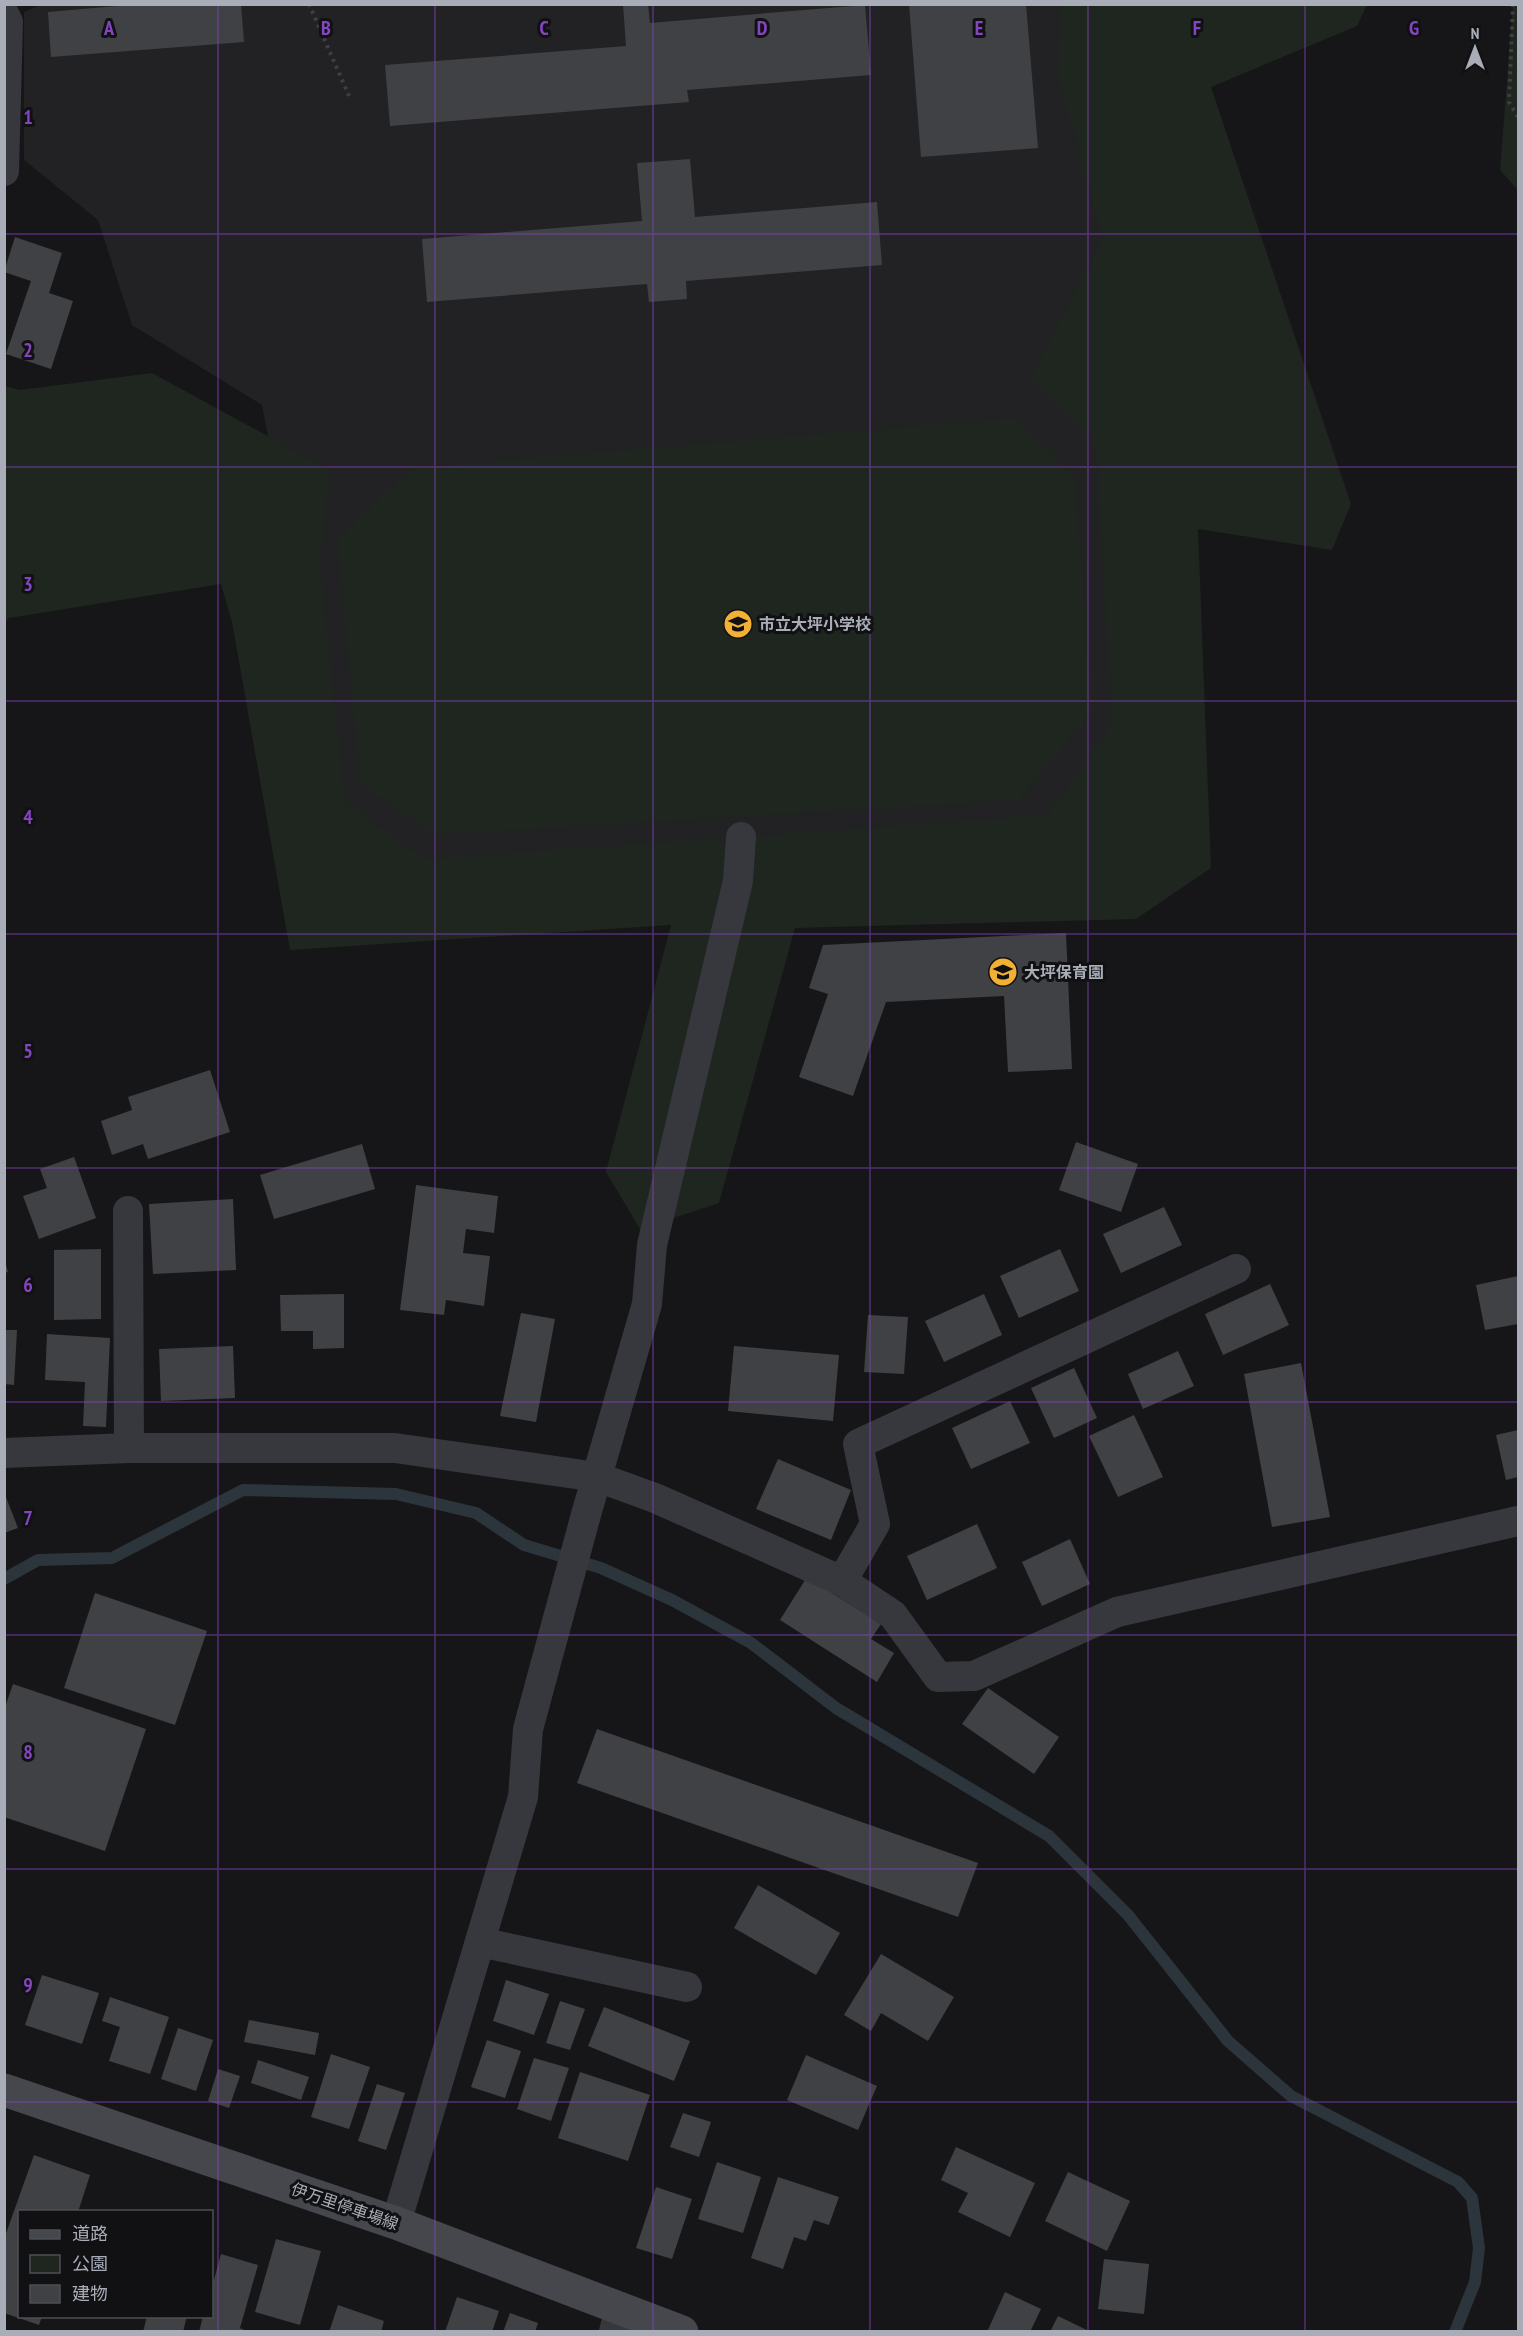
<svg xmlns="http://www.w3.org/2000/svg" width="1523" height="2336" font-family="'PT Sans Narrow','Noto Sans JP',sans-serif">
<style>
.built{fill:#222225}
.green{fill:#1e261f}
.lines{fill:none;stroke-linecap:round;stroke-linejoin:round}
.stream{stroke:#2c353c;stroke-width:12}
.building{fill:#404145}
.path{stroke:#3d3f44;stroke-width:4;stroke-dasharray:3 4.5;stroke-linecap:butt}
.street{stroke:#37383d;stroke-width:30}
.secondary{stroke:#45474d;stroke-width:33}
.grid{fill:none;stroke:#8446be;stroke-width:1.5;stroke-opacity:0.55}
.labels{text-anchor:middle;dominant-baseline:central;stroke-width:6;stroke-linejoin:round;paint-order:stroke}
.poi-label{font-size:16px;font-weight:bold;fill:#a8adb8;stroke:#111113;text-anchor:start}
.street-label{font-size:16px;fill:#a8adb8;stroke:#111113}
.grid-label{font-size:20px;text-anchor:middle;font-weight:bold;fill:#8446be;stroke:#111113;stroke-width:6;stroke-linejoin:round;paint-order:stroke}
</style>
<rect width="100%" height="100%" fill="#161618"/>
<!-- built -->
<polygon class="built" points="43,4 1109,5 1184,847 411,894 345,843 262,405 132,325 98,220 24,160 24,12"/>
<!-- green -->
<g class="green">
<polygon points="1060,5 1367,5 1357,26 1211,87 1351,504 1332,550 1198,529 1211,868 1136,919 795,928 719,1203 640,1229 606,1172 671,925 290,950 232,622 221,584 9,618 5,622 5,386 20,390 152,373 330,470 320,565 345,802 424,859 1048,815 1112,724 1096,446 1030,380 1103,239 1058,77"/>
<polygon points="1513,5 1518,5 1518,190 1500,170"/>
<polygon points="1015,418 1074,474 1093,711 1019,800 433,835 360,783 337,540 412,468"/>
</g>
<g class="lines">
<!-- stream -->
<polyline class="stream" points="4,1579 38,1560 112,1558 243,1490 396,1494 476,1513 524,1545 601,1568 672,1600 751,1643 836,1708 1049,1836 1128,1915 1228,2041 1291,2096 1458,2182 1472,2198 1479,2248 1475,2282 1455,2332"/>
</g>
<!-- building -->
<g class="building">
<polygon points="140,4 241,4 244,42 51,57 48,12"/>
<polygon points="623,4 648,4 650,23 865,5 871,75 687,90 689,102 390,126 385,65 626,46"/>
<polygon points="909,4 1026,4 1038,148 921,157"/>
<polygon points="690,159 695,217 877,202 882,265 686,281 687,299 649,302 647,284 427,302 422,239 642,221 637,163"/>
<polygon points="15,237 62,253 49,293 73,301 51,369 6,354 31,281 4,272"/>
<polygon points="1066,933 1072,1069 1008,1072 1004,996 886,1002 853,1096 799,1077 828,994 809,988 823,945"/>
<polygon points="210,1070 230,1132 148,1159 143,1144 112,1155 101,1121 132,1110 128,1097"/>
<polygon points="1076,1142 1138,1164 1121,1212 1059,1190"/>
<polygon points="362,1144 375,1189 274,1219 260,1175"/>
<polygon points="74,1157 96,1218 39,1239 23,1196 47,1188 40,1169"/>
<polygon points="416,1185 498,1196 494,1233 466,1229 463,1253 490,1256 484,1306 446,1300 444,1315 400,1310"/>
<polygon points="233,1199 236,1270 153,1274 149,1204"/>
<polygon points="1164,1207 1182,1245 1121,1273 1103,1234"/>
<polygon points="101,1249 101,1319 54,1320 54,1250"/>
<polygon points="1060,1249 1079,1291 1019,1318 1000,1276"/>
<polygon points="4,1258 8,1272 4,1273"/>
<polygon points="1518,1276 1518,1324 1485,1330 1476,1285"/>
<polygon points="1270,1284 1289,1325 1223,1355 1205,1314"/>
<polygon points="344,1294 344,1348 313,1349 313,1331 281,1331 280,1295"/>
<polygon points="984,1294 1002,1335 944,1362 925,1321"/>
<polygon points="521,1313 555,1319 536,1422 500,1416"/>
<polygon points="868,1315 908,1317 904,1374 864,1372"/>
<polygon points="4,1330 17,1330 14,1385 4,1384"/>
<polygon points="47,1334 110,1338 106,1427 83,1426 85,1382 45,1380"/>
<polygon points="233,1346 235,1398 161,1401 159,1349"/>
<polygon points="734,1346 839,1355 833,1421 728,1411"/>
<polygon points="1178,1351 1194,1386 1143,1409 1128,1374"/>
<polygon points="1301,1363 1330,1517 1272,1527 1244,1374"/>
<polygon points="1074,1368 1097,1418 1054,1438 1031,1388"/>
<polygon points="1010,1401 1030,1443 971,1469 952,1428"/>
<polygon points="1134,1415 1163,1477 1118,1497 1089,1436"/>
<polygon points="1518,1430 1518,1477 1506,1480 1496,1435"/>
<polygon points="778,1459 851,1490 831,1540 756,1509"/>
<polygon points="4,1492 18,1528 4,1533"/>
<polygon points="977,1524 997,1568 927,1600 907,1556"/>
<polygon points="1070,1539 1090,1584 1042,1606 1022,1562"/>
<polygon points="807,1577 881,1624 871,1639 894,1653 877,1682 780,1620"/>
<polygon points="95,1593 207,1631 175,1725 64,1688"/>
<polygon points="13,1684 146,1729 105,1851 4,1817 4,1710"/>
<polygon points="988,1688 1059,1737 1034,1774 962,1724"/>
<polygon points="597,1729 978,1863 958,1917 577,1783"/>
<polygon points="758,1885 840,1933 816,1975 734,1928"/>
<polygon points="881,1954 954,1997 928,2041 881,2013 871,2031 844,2015"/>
<polygon points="42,1975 99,1993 82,2044 25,2025"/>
<polygon points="506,1980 549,1994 534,2035 493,2021"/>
<polygon points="110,1997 169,2017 150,2074 109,2061 120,2027 102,2021"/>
<polygon points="560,2001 585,2009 570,2050 546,2043"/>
<polygon points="604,2007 690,2041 674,2081 588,2046"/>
<polygon points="249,2020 319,2033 315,2055 244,2042"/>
<polygon points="178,2028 213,2040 196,2091 161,2079"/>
<polygon points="487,2040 521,2051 505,2098 471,2087"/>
<polygon points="331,2054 370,2067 349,2129 311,2117"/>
<polygon points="806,2055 877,2086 858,2130 787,2100"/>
<polygon points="534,2058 569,2068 551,2121 517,2109"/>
<polygon points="258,2060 309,2077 301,2100 251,2083"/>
<polygon points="218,2069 240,2076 229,2108 208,2101"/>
<polygon points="580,2072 650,2095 628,2161 558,2138"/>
<polygon points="377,2084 405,2093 386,2150 358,2141"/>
<polygon points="683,2113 711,2122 699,2157 670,2147"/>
<polygon points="956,2147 1035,2183 1010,2237 958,2212 968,2193 941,2180"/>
<polygon points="34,2155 90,2175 78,2212 20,2212 20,2316 42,2316 39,2325 4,2313 4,2239"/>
<polygon points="717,2162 761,2177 743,2233 698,2219"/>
<polygon points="1068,2172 1130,2201 1107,2251 1045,2221"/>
<polygon points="778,2177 839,2197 829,2225 814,2220 806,2241 794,2237 783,2269 751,2258"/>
<polygon points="656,2187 692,2199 672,2259 636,2248"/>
<polygon points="276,2239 321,2251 300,2325 255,2312"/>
<polygon points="221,2254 258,2265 240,2328 248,2332 199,2332 203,2316 212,2316 212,2287"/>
<polygon points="1104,2259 1149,2264 1144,2314 1098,2309"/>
<polygon points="1005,2292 1041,2309 1030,2332 987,2332"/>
<polygon points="457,2297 499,2311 492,2332 445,2332"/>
<polygon points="338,2305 384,2321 381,2332 329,2332"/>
<polygon points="510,2313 538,2323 535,2332 503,2332"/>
<polygon points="147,2316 187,2316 183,2332 143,2332"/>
<polygon points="1058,2316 1091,2332 1050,2332"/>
</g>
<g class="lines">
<!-- path -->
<g class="path">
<polyline points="309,4 349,96"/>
<polyline points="1513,4 1509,102 1518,117"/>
</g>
<!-- street -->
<g class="street">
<polyline points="4,14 8,22 4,171"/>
<polyline points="128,1211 129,1448"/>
<polyline points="4,1453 129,1448 395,1448 597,1477 655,1498 842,1581 893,1615 938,1677 974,1676 1117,1612 1518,1521"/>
<polyline points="842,1581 875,1524 858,1444 1236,1269"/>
<polyline points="480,1942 687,1987"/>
<polyline points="396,2223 523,1797 528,1729 587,1511 647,1304 652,1245 738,881 741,837"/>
<polyline points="614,2332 620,2308"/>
</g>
<!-- secondary -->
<polyline class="secondary" points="4,2090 396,2223 682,2332"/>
</g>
<!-- grid -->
<path class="grid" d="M218 4V2332M435 4V2332M653 4V2332M870 4V2332M1088 4V2332M1305 4V2332M4 234H1518M4 467H1518M4 701H1518M4 934H1518M4 1168H1518M4 1402H1518M4 1635H1518M4 1869H1518M4 2102H1518"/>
<!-- icons -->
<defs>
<g id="school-disc" transform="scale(1.5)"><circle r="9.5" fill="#f2b134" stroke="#111113"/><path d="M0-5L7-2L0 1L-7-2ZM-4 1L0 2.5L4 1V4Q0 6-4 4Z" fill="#111"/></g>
</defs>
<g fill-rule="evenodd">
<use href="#school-disc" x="738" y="624"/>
<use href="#school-disc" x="1003" y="972"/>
</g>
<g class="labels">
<!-- poi labels -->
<g class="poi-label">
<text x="759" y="624">市立大坪小学校</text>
<text x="1024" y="972">大坪保育園</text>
</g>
<!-- street labels -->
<g class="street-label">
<text transform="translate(345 2206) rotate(19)">伊万里停車場線</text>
</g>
</g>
<g class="grid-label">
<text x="109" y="35">A</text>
<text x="326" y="35">B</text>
<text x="544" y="35">C</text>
<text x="762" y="35">D</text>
<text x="979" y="35">E</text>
<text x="1197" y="35">F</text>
<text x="1414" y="35">G</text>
<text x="28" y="124">1</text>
<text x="28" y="357">2</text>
<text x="28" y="591">3</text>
<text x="28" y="824">4</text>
<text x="28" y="1058">5</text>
<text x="28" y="1292">6</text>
<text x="28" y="1525">7</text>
<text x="28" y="1759">8</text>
<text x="28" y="1992">9</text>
</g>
<!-- border -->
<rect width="1523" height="2336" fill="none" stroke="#a8adb8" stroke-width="12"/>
<!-- legend -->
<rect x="18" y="2210" width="195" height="108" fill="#111113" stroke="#4d4f55" stroke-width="1.5"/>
<rect x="30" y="2230" width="30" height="9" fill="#45474d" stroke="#4d4f55" stroke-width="1.5"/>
<text x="72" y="2240" font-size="18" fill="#a8adb8">道路</text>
<rect x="30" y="2255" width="30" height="18" fill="#1e261f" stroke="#4d4f55" stroke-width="1.5"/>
<text x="72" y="2270" font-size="18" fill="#a8adb8">公園</text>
<rect x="30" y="2285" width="30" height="18" fill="#404145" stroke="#4d4f55" stroke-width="1.5"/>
<text x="72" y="2300" font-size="18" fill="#a8adb8">建物</text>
<!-- north arrow -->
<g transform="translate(1475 48)" stroke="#111113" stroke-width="4.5" paint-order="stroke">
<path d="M0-4.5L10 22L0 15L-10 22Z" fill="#a8adb8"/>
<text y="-9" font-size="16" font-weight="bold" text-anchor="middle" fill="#a8adb8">N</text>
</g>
</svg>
